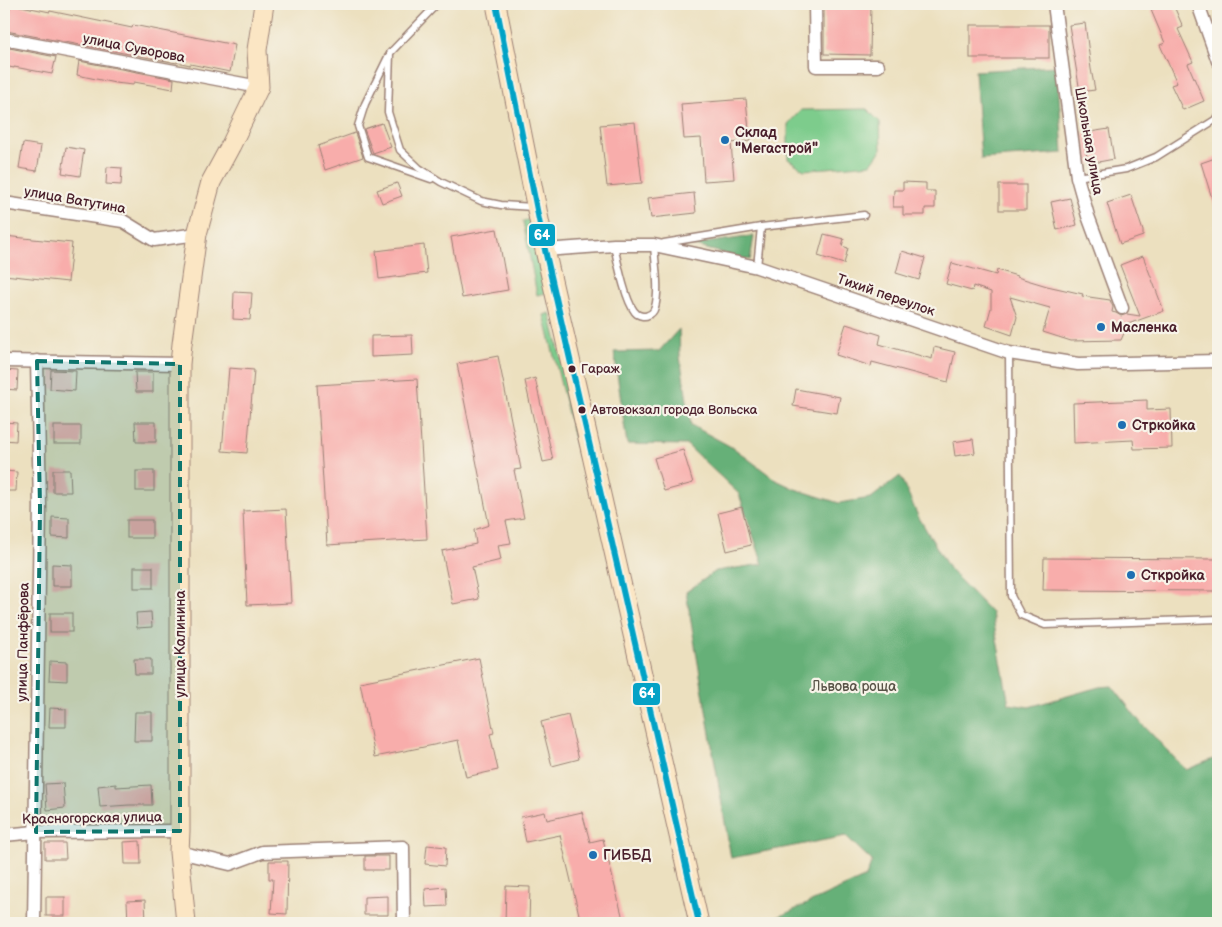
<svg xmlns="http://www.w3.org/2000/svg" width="1222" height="927" font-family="'Balsamiq Sans',sans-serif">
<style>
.green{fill:#7dcc8c;stroke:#64765c}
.forest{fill:#66b078;stroke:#586852}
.building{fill:#f8adab}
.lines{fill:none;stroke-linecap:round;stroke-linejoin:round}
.lane-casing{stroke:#9b8075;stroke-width:9}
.street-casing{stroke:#9b8075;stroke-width:15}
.secondary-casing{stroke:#9b8075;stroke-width:21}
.lane{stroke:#fff;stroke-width:6}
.street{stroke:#fff;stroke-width:12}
.secondary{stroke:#fbe6c4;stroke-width:19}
.bus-1-casing{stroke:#f7f3e8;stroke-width:10}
.bus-1{stroke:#04a2c6;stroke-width:6}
.marked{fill:#0f766e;fill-opacity:0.2;stroke:#0f766e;stroke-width:4;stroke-dasharray:10 6;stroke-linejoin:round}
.poi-dot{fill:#1f6fb2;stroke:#f7f3e8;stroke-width:2}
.bus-dot{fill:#4a1f2b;stroke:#f7f3e8;stroke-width:2}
.labels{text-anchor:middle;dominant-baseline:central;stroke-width:4.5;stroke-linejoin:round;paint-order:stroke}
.bus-label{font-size:13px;fill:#4a1f2b;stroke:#f7f3e8;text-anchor:start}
.street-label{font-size:14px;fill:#4a1f2b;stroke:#f7f3e8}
.poi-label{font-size:14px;font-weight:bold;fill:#4a1f2b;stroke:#f7f3e8;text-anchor:start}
.park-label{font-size:14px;fill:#595348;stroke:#f7f3e8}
.line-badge{stroke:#f7f3e8;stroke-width:2}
.badge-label{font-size:14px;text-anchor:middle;font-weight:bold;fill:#fff}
</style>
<rect width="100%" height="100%" fill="#f7f3e8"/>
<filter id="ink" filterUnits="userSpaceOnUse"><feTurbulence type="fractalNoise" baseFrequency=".02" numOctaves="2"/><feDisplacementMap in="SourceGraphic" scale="10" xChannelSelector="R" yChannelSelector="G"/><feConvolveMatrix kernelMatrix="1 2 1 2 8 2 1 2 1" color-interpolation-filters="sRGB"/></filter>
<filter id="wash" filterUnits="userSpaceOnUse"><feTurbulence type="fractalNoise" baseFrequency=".0096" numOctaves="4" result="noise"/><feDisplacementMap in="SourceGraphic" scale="20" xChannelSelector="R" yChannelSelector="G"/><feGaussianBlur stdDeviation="1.12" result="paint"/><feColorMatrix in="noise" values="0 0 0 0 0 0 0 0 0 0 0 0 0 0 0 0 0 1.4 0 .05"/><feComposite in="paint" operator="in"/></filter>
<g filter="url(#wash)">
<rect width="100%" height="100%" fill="#ece0bf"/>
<!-- green -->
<g class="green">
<polygon points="867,109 880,122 881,150 871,164 804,170 788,159 788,124 801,110"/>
<polygon points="532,219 546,293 537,295 523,221"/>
<polygon points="550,313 585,458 579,459 544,315"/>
</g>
<!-- forest -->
<g class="forest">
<polygon points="1057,66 1063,153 981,159 975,71"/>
<polygon points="754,236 750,260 691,245"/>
<polygon points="679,329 680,357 691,425 735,449 776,480 795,489 839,503 871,498 900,476 918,516 950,570 992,613 1009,704 1029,707 1099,687 1112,686 1141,723 1186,770 1218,757 1218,923 765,923 866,877 872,861 846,836 731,858 686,592 716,571 763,564 739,494 687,445 627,444 614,352 659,351"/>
</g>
<g id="blocks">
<!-- building -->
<g class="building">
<polygon points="11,4 50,12 50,11 132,28 133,25 235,45 230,72 190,64 190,65 177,62 177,63 6,31 5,31"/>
<polygon points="824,4 871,4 870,55 824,54"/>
<polygon points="1166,4 1173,4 1183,27 1178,29 1193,62 1188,64 1204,101 1183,110 1171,85 1177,83 1160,45 1165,43 1151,10"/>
<polygon points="1085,23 1091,69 1095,90 1080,92 1069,25"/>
<rect x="970" y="25" width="79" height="33"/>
<polygon points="4,47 56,57 52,74 14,67 14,68 4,66"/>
<polygon points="79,61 174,79 173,89 134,82 133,85 115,83 77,75"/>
<polygon points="746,99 750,141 731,143 734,179 704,181 701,138 684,139 681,104"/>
<polygon points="635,122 642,183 607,186 600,125"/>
<polygon points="382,123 391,147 373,153 364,129"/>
<polygon points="1109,129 1114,159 1088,164 1083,133"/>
<polygon points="355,133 363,157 325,170 318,146"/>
<polygon points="23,143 41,146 37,171 19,168"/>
<polygon points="66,147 84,150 80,176 62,173"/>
<polygon points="1218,157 1218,210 1216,211 1201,163"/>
<polygon points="107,167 122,168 121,185 106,184"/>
<polygon points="903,182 926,183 926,191 935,191 935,208 925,208 925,215 903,215 903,207 893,207 894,190 903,190"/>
<polygon points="397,183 402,196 382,203 377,190"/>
<rect x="999" y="185" width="27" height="25"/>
<polygon points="694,193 696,213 651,218 648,198"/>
<polygon points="1131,195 1143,231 1143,236 1120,244 1107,203"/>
<polygon points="1070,198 1077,225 1057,230 1051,202"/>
<polygon points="497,229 508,290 462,298 451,237"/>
<polygon points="824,234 844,239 842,246 848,248 844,264 818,256"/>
<polygon points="4,236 72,243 68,282 4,275"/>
<polygon points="424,245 427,273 379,279 376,251"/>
<polygon points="902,251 925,258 919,280 896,273"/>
<polygon points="1143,256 1164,311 1128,324 1121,340 1071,341 1043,332 1050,308 1010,297 1017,317 1012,335 986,326 991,308 991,292 973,286 972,291 946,284 952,263 996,275 997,270 1017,276 1017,277 1047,286 1083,294 1082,296 1110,300 1113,307 1112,312 1116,313 1121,316 1127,314 1140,316 1120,265"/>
<polygon points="234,292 252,293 250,320 233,319"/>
<polygon points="846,324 881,335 879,344 932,359 934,347 955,352 948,382 872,362 871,366 836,355"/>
<polygon points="412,335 413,355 371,357 371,336"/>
<polygon points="498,356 521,469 514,470 524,518 506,521 511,543 498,545 501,560 472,567 479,599 453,604 442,551 476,544 474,530 489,525 457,364"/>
<polygon points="229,368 254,370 247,453 222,451"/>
<polygon points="4,370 18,371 17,390 4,389"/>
<polygon points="51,370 76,371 75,391 50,389"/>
<polygon points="135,372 153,372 153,392 136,392"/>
<polygon points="535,378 553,460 543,462 525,381"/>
<polygon points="417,379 427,539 327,545 317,385"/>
<polygon points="796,389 840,397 837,413 793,406"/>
<polygon points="1147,400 1147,410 1171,409 1172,448 1134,449 1133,440 1074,443 1073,403"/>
<polygon points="4,422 17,423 16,441 4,440"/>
<polygon points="135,422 156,422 156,442 136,442"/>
<rect x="54" y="426" width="27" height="18"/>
<polygon points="973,439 975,453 955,456 953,442"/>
<polygon points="683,450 693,483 664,491 654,458"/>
<polygon points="53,470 70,470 71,492 53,492"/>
<polygon points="4,471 17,472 16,491 4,491"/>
<rect x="136" y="471" width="18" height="20"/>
<polygon points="742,507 751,545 727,551 718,513"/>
<polygon points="286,509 291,603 247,605 243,511"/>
<polygon points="52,517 69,518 69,538 52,537"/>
<rect x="127" y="520" width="25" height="18"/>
<polygon points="1044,558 1218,559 1218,591 1043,590"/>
<polygon points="52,564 72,565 72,586 52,586"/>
<rect x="134" y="567" width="19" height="21"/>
<polygon points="151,612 152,627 137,628 136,613"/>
<rect x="50" y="613" width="22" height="19"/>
<polygon points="479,658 494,733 490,734 498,770 466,777 458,740 375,757 360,682"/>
<polygon points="134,659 151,659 151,674 135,674"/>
<polygon points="50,661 67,662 67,681 49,680"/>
<polygon points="50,708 66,709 66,727 49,727"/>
<polygon points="135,712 152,712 152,741 134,741"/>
<polygon points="568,715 579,759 552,766 541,722"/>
<polygon points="63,783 65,808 47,810 45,784"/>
<polygon points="116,784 116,787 151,785 152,805 129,805 100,807 98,786"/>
<polygon points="545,812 547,820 582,812 590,842 603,839 624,923 581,923 560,835 526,842 521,817"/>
<polygon points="140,841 141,864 125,864 124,842"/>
<polygon points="45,843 65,843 66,859 45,859"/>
<polygon points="427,845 446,847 445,866 425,864"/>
<rect x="365" y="856" width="24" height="14"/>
<polygon points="269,861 288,861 287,914 271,913 273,879 269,879"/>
<polygon points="506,886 530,887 529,923 505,923"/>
<polygon points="446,887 447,906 426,907 425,889"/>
<polygon points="388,896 388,915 364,915 364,897"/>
<rect x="46" y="897" width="19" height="19"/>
<polygon points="145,900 146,922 128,923 127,901"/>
</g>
</g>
</g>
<g filter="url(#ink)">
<use href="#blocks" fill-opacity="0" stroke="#9b8075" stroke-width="1"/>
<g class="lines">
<!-- lane casing -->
<g class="lane-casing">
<g id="lane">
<polyline points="437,4 390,53 388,112 400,150 419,168 441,182 481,201 501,205 533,207"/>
<polyline points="388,57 365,104 358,126 368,157 431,179"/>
<polyline points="1077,177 1126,169 1156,157 1218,118"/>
<polyline points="664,243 761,227 864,215"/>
<path d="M614 245C617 260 626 306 637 314 640 316 645 317 648 315 652 314 654 311 655 307 660 289 655 264 654 245"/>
<polyline points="757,267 761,227"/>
<polyline points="1009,353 1011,596 1021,615 1045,625 1218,619"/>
</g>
</g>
<!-- street casing -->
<g class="street-casing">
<g id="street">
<polyline points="815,4 816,66 878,66"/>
<polyline points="1054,4 1077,177 1088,216 1122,308"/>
<polyline points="1198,4 1218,61"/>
<polyline points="4,39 259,87"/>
<polyline points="4,203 123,221 154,240 197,234"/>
<polyline points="545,250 614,245 654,245 757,267 1009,353 1078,364 1218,361"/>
<polyline points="4,361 180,364"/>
<polyline points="4,835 36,832 180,831"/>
<polyline points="179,852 230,864 262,852 403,847 404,923"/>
<polyline points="34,923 40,507 37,361"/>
</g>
</g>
<!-- secondary casing -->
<g class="secondary-casing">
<g id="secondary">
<polyline points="496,4 545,250 699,923"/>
<polyline points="186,923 179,852 180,831 180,364 182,344 197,234 211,182 231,145 259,87 257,50 264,4"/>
</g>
</g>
<!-- lane -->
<use href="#lane" class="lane"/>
<!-- street -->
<use href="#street" class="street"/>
<!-- secondary -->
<use href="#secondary" class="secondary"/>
<!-- bus-1 casing -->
<g class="bus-1-casing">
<polyline id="bus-1" points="496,4 545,250 699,923"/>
</g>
<!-- bus-1 -->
<use href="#bus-1" class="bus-1"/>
</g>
</g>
<!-- marked area -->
<path class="marked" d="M37 361 180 364V831L36 832 40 507Z"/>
<!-- markers -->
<g class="poi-dot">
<circle cx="725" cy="140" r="5"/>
<circle cx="1101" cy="327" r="5"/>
<circle cx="1122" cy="425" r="5"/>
<circle cx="1131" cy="575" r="5"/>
<circle cx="593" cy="855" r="5"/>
</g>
<g class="bus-dot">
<circle cx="572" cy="369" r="4.5"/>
<circle cx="582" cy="410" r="4.5"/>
</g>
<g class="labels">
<!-- bus labels -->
<g class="bus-label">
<text x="581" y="369">Гараж</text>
<text x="591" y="410">Автовокзал города Вольска</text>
</g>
<!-- street labels -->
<g class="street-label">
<text transform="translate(134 48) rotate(11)">улица Суворова</text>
<text transform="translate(1089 141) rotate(80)">Школьная улица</text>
<text transform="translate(75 200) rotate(10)">улица Ватутина</text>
<text transform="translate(886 295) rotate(19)">Тихий переулок</text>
<text transform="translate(23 642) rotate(-89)">улица Панфёрова</text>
<text transform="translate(180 644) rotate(-90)">улица Калинина</text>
<text transform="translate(92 818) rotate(-1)">Красногорская улица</text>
</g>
<!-- poi labels -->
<g class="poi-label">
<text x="735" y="132">Склад<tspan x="735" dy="16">"Мегастрой"</tspan></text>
<text x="1111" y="327">Масленка</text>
<text x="1132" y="425">Стркойка</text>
<text x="1141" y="575">Сткройка</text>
<text x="603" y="855">ГИББД</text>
</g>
<!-- park labels -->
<g class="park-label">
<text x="854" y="686">Львова роща</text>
</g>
</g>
<g class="line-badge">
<rect x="528" y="223" width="28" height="24" rx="5" fill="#04a2c6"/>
<rect x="632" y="682" width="29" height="24" rx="5" fill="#04a2c6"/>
</g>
<g class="badge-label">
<text x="542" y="240">64</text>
<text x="647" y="698">64</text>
</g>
<!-- margin -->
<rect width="1222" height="927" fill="none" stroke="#f7f3e8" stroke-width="20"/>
</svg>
